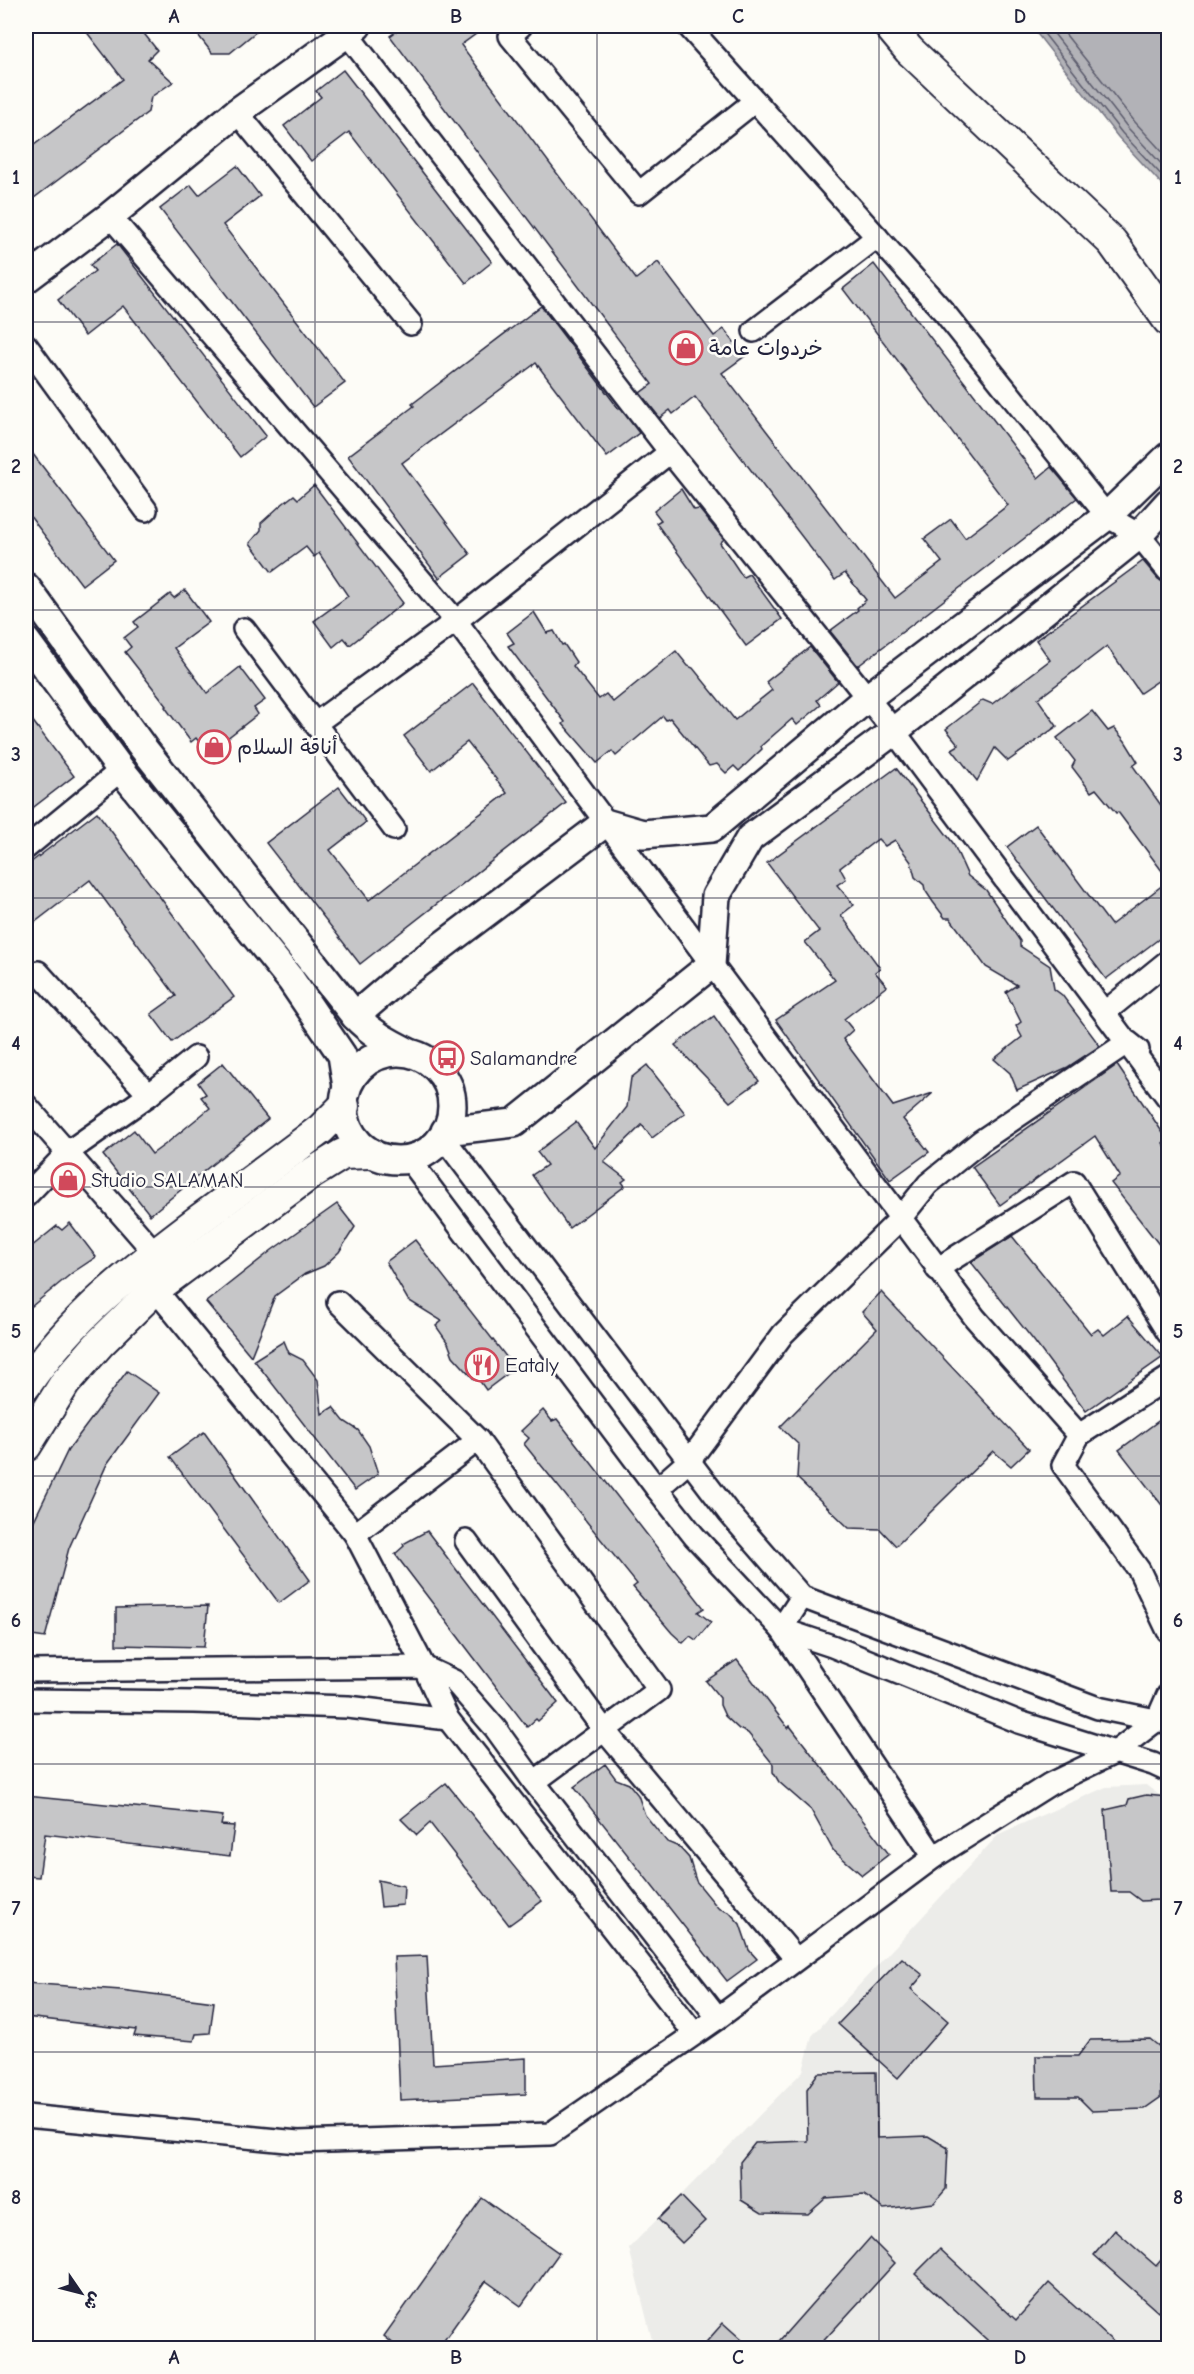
<svg xmlns="http://www.w3.org/2000/svg" width="1194" height="2374" font-family="'Comic Neue','Playpen Sans Arabic',sans-serif">
<style>
.built{fill:#ecece9}
.water{fill:#b2b2b7;stroke:#787885;stroke-width:1.5}
.lines{fill:none;stroke-linecap:round;stroke-linejoin:round}
.shore{stroke:#5c5c6d;stroke-width:1.5}
.building{fill:#c6c6c8;stroke:#22223b;stroke-width:1.5}
.minor-casing{stroke:#22223b;stroke-width:26}
.tertiary-casing{stroke:#22223b;stroke-width:32}
.secondary-casing{stroke:#22223b;stroke-width:34}
.minor{stroke:#fdfcf7;stroke-width:21}
.tertiary{stroke:#fdfcf7;stroke-width:27}
.secondary{stroke:#fdfcf7;stroke-width:30}
.grid{fill:none;stroke:#22223b;stroke-width:1.5;stroke-opacity:0.55}
.labels{text-anchor:middle;dominant-baseline:central;stroke-width:5;stroke-linejoin:round;paint-order:stroke}
.poi-label{font-size:21px;fill:#22223b;stroke:#fdfcf7;text-anchor:start}
.neatline{fill:none;stroke:#22223b;stroke-width:2}
.grid-label{font-size:20px;text-anchor:middle;font-weight:bold;fill:#22223b}
</style>
<rect width="100%" height="100%" fill="#fdfcf7"/>
<filter id="ink" filterUnits="userSpaceOnUse"><feTurbulence type="fractalNoise" baseFrequency=".0167" numOctaves="2"/><feDisplacementMap in="SourceGraphic" scale="12" xChannelSelector="R" yChannelSelector="G"/><feConvolveMatrix kernelMatrix="1 2 1 2 8 2 1 2 1" color-interpolation-filters="sRGB"/></filter>
<g filter="url(#ink)">
<!-- built -->
<polygon class="built" points="1146,1785 1168,1802 1168,2330 1152,2348 654,2348 629,2248 803,2071 812,2036 999,1834 1106,1787"/>
<!-- water -->
<polygon class="water" points="1031,26 1168,26 1168,191 1118,137"/>
<g class="lines">
<!-- shore -->
<g class="shore">
<polyline points="1038,26 1122,133 1168,182"/>
<polyline points="1048,26 1128,128 1168,171"/>
<polyline points="1059,26 1135,122 1168,158"/>
</g>
</g>
<!-- building -->
<g class="building">
<polygon points="82,26 138,26 157,50 148,59 173,82 151,97 148,112 26,204 26,151 123,79"/>
<polygon points="191,26 263,26 230,53 212,53"/>
<polygon points="404,26 487,26 461,45 636,279 658,262 714,336 724,329 745,356 722,373 895,598 942,562 924,539 951,519 965,538 1008,505 843,289 874,264 1038,478 1051,467 1077,498 858,666 830,631 858,610 857,608 866,600 845,573 835,580 695,397 673,414 670,410 660,418 640,393 652,384 390,36"/>
<polygon points="343,70 492,262 466,283 349,132 311,161 284,126 321,97 316,91"/>
<polygon points="237,166 260,196 223,225 345,383 313,407 160,209 191,185 199,195"/>
<polygon points="117,244 266,436 240,457 123,306 85,336 58,300 95,271 90,265"/>
<polygon points="541,306 619,409 620,408 639,433 607,457 536,363 402,463 470,554 439,578 348,456 414,406 412,404"/>
<polygon points="26,445 114,560 82,585 26,511"/>
<polygon points="314,485 403,603 350,645 344,638 333,647 314,621 348,596 319,553 314,557 306,547 272,572 250,543 261,530 261,523 281,505 294,495 298,499"/>
<polygon points="681,489 694,510 699,509 722,537 724,539 720,543 743,577 749,574 782,619 746,646 656,523 661,520 654,511"/>
<polygon points="1143,561 1158,579 1168,584 1168,674 1140,693 1107,646 1038,699 1057,726 1008,761 995,748 977,781 952,749 959,745 946,729 983,700 992,704 1050,660 1036,640"/>
<polygon points="185,590 209,622 174,648 207,693 240,667 265,700 254,708 258,714 208,753 196,738 191,742 165,707 167,706 125,652 131,647 124,638 138,627 134,622 170,594 174,598"/>
<polygon points="534,612 547,633 554,631 562,645 564,644 576,662 573,666 599,699 606,694 613,702 676,651 688,666 693,668 735,720 772,690 766,682 810,647 838,682 817,700 821,705 797,725 792,719 761,746 762,749 739,771 734,766 726,773 717,764 709,766 670,718 666,720 663,716 616,756 612,751 597,763 563,724 565,722 508,646 514,643 507,633"/>
<polygon points="473,683 566,803 360,964 266,843 339,787 366,822 330,850 369,900 507,793 467,742 431,771 404,736"/>
<polygon points="1092,711 1108,731 1114,728 1125,741 1138,762 1133,766 1168,815 1168,879 1118,812 1116,813 1096,789 1091,792 1072,767 1075,761 1057,738"/>
<polygon points="26,712 74,776 26,813"/>
<polygon points="896,768 953,843 968,876 986,890 1020,941 1020,946 1050,966 1054,989 1062,995 1100,1046 1068,1067 1017,1090 1010,1073 994,1059 1022,1037 1016,1026 1021,1022 1006,992 1017,985 986,967 950,918 945,918 933,902 925,890 924,885 915,877 911,862 895,840 885,846 878,839 840,868 846,879 837,885 854,905 841,915 880,968 875,972 887,986 844,1019 853,1030 843,1039 893,1106 933,1093 903,1119 929,1152 890,1180 776,1020 835,980 805,942 819,931 767,863"/>
<polygon points="97,812 234,997 172,1042 151,1014 176,996 90,880 26,929 26,866"/>
<polygon points="1036,825 1111,925 1168,881 1168,932 1106,979 1007,847"/>
<polygon points="714,1016 759,1081 730,1102 675,1045"/>
<polygon points="223,1063 268,1119 150,1215 103,1155 134,1130 152,1154 167,1143 210,1108 201,1097 206,1094 198,1083"/>
<polygon points="647,1065 685,1113 652,1138 642,1125 604,1162 626,1179 622,1182 625,1186 569,1228 532,1175 547,1165 537,1152 576,1122 595,1148 627,1107 631,1078"/>
<polygon points="1117,1065 1167,1139 1163,1143 1168,1152 1168,1256 1111,1183 1120,1176 1095,1136 1000,1205 972,1167"/>
<polygon points="337,1204 355,1227 339,1252 324,1266 305,1274 275,1296 251,1356 206,1302 272,1250"/>
<polygon points="70,1223 96,1257 72,1273 26,1311 26,1251 57,1226 62,1230"/>
<polygon points="1012,1236 1091,1334 1098,1329 1104,1335 1128,1316 1163,1357 1086,1411 1034,1341 971,1262"/>
<polygon points="415,1240 515,1368 486,1390 479,1380 474,1379 453,1356 448,1343 436,1326 442,1321 408,1300 386,1262"/>
<polygon points="881,1292 1029,1449 1011,1466 993,1451 896,1546 880,1529 849,1528 797,1478 799,1445 780,1427 877,1329 862,1312"/>
<polygon points="284,1341 289,1353 303,1360 318,1380 322,1414 333,1407 344,1421 358,1430 369,1446 378,1474 355,1490 254,1360"/>
<polygon points="127,1371 159,1393 107,1464 69,1548 45,1638 26,1635 26,1537 68,1450"/>
<polygon points="543,1410 552,1421 557,1419 704,1608 698,1612 711,1622 696,1640 690,1636 683,1643 672,1633 633,1587 637,1584 524,1444 529,1438 521,1431"/>
<polygon points="1168,1414 1168,1513 1119,1450"/>
<polygon points="204,1432 310,1580 279,1603 170,1457"/>
<polygon points="427,1531 558,1703 538,1721 536,1719 527,1727 395,1554 404,1546 403,1544"/>
<polygon points="208,1606 204,1647 116,1645 116,1608"/>
<polygon points="737,1660 788,1728 790,1726 889,1854 862,1875 833,1850 811,1810 779,1782 773,1772 773,1764 748,1733 739,1729 725,1716 720,1705 720,1698 706,1681"/>
<polygon points="605,1764 616,1779 629,1784 638,1795 645,1815 667,1842 679,1847 689,1858 696,1881 714,1903 718,1908 730,1913 740,1924 749,1950 757,1959 727,1981 574,1787"/>
<polygon points="446,1783 542,1901 509,1925 430,1823 417,1835 401,1819"/>
<polygon points="1146,1795 1168,1797 1168,1886 1159,1900 1141,1901 1129,1892 1111,1892 1105,1810 1127,1805 1129,1799"/>
<polygon points="26,1796 223,1816 221,1825 234,1826 230,1856 45,1834 39,1877 26,1876"/>
<polygon points="378,1880 404,1886 403,1905 381,1907"/>
<polygon points="427,1956 433,2064 526,2058 526,2094 400,2100 394,1957"/>
<polygon points="902,1958 923,1975 911,1989 948,2021 898,2078 838,2024"/>
<polygon points="26,1983 121,1990 214,2002 210,2033 196,2034 194,2041 134,2036 136,2030 26,2017"/>
<polygon points="1150,2039 1161,2048 1161,2097 1144,2109 1092,2111 1078,2097 1037,2097 1036,2056 1078,2056 1090,2040"/>
<polygon points="876,2072 877,2138 928,2136 948,2148 946,2189 934,2203 884,2209 864,2195 826,2198 808,2214 762,2213 741,2200 740,2162 755,2143 808,2141 807,2089 818,2073"/>
<polygon points="681,2196 705,2221 682,2243 658,2219"/>
<polygon points="482,2198 559,2253 521,2306 486,2281 438,2349 400,2349 384,2336"/>
<polygon points="1115,2230 1156,2266 1168,2252 1168,2301 1158,2312 1094,2255"/>
<polygon points="870,2238 895,2263 816,2349 772,2349"/>
<polygon points="940,2249 1016,2320 1049,2283 1121,2349 997,2349 915,2274"/>
<polygon points="723,2323 752,2349 700,2349"/>
</g>
<g class="lines">
<!-- minor casing -->
<g class="minor-casing">
<g id="minor">
<polyline points="341,26 670,452 894,731 1168,1098"/>
<polyline points="521,26 510,36 639,193 755,101"/>
<polyline points="688,26 944,312 1107,516 1139,535 1168,571"/>
<polyline points="237,112 411,324"/>
<polyline points="110,216 456,621 975,1318 1079,1435 1063,1465 1139,1570 1168,1631"/>
<polyline points="754,331 877,237"/>
<polyline points="26,345 146,510"/>
<polyline points="244,629 394,829"/>
<polyline points="316,723 456,621 670,452"/>
<polyline points="26,848 121,770"/>
<polyline points="38,972 149,1095"/>
<polyline points="1105,1012 1168,961"/>
<polyline points="26,1105 155,1253"/>
<polyline points="443,1137 728,1512 802,1597 1098,1708 1165,1722"/>
<polyline points="409,1159 657,1489 694,1536 781,1629 934,1857"/>
<polyline points="26,1196 68,1152 149,1095 196,1057"/>
<polyline points="937,1269 1074,1182 1168,1333"/>
<polyline points="155,1289 355,1534 424,1667 448,1719 694,2033"/>
<polyline points="338,1302 478,1440 659,1690 534,1782"/>
<polyline points="1079,1435 1168,1378"/>
<polyline points="657,1489 690,1460 783,1334 900,1219 928,1184 981,1141 1128,1042 1138,1050"/>
<polyline points="355,1534 478,1440"/>
<polyline points="466,1541 604,1730 796,1959"/>
<polyline points="802,1597 781,1629 832,1646 1019,1722 1153,1764 1168,1771"/>
<polyline points="26,1671 424,1667 454,1681 495,1728 534,1782 718,2018"/>
<polyline points="26,1700 194,1702 348,1707 448,1719"/>
<polyline points="26,2116 298,2142 550,2134 718,2018 934,1857 1050,1784 1114,1753 1157,1720 1168,1695"/>
</g>
</g>
<!-- tertiary casing -->
<g class="tertiary-casing">
<g id="tertiary">
<polyline points="26,279 110,216 237,112 357,26"/>
<path d="M26 587 144 749 355 1016C371 1033 388 1042 408 1052"/>
<polyline points="26,641 121,770 291,980 342,1055 347,1087"/>
<polyline points="355,1016 402,976 605,823 643,834 712,828 866,699 1107,516 1168,457"/>
<circle cx="398" cy="1106" r="54"/>
<polyline points="445,1131 514,1123 711,965 716,896 750,838 894,731 1139,535 1168,503"/>
</g>
</g>
<!-- secondary casing -->
<g class="secondary-casing">
<g id="secondary">
<polyline points="889,26 909,50 1112,242 1168,320"/>
<path d="M26 1385C71 1317 136 1267 200 1219 241 1189 281 1159 321 1129L344 1106"/>
<polyline points="26,1446 65,1383 100,1343 155,1289 309,1175 343,1154 370,1153"/>
</g>
</g>
<!-- minor -->
<use href="#minor" class="minor"/>
<!-- tertiary -->
<use href="#tertiary" class="tertiary"/>
<!-- secondary -->
<use href="#secondary" class="secondary"/>
</g>
</g>
<!-- grid -->
<path class="grid" d="M315 26V2348M597 26V2348M879 26V2348M26 322H1168M26 610H1168M26 898H1168M26 1187H1168M26 1476H1168M26 1764H1168M26 2052H1168"/>
<!-- icons -->
<defs>
<g id="shop-ring" transform="scale(1.725)"><circle r="9.5" fill="#fdfcf7" stroke="#d1495b" stroke-width="1.5"/><path d="M-5-2.5h2.3a2.7 3.5 0 0 1 5.4 0H5L5.5 6h-11ZM-1.5-2.5h3a1.5 2.3 0 0 0-3 0Z" fill="#d1495b"/></g>
<g id="bus-ring" transform="scale(1.725)"><circle r="9.5" fill="#fdfcf7" stroke="#d1495b" stroke-width="1.5"/><path d="M-5-6H5V4H4V6H2V4H-2V6H-4V4H-5ZM-3.5-4V0h7V-4ZM-3.5 1.2v1.5H-2V1.2ZM2 1.2v1.5H3.5V1.2Z" fill="#d1495b"/></g>
<g id="restaurant-ring" transform="scale(1.725)"><circle r="9.5" fill="#fdfcf7" stroke="#d1495b" stroke-width="1.5"/><path d="M-5-6h1v4h1v-4h1v4h1v-4h1v5L-1.5 .5V6h-2V.5L-5-1ZM5-6V6H3V1.5H1.5Q1.5-4 5-6Z" fill="#d1495b"/></g>
</defs>
<g fill-rule="evenodd">
<use href="#shop-ring" x="686" y="348"/>
<use href="#shop-ring" x="214" y="747"/>
<use href="#bus-ring" x="447" y="1058"/>
<use href="#shop-ring" x="68" y="1180"/>
<use href="#restaurant-ring" x="482" y="1365"/>
</g>
<g class="labels">
<!-- poi labels -->
<g class="poi-label">
<text x="709" y="348">خردوات عامة</text>
<text x="237" y="747">أناقة السلام</text>
<text x="470" y="1058">Salamandre</text>
<text x="91" y="1180">Studio SALAMAN</text>
<text x="505" y="1365">Eataly</text>
</g>
</g>
<!-- margin -->
<rect width="1194" height="2374" fill="none" stroke="#fdfcf7" stroke-width="66"/>
<!-- north arrow -->
<g transform="translate(81 2293) rotate(125)" stroke="#fdfcf7" stroke-width="4.5" paint-order="stroke">
<path d="M0-4.5L10 22L0 15L-10 22Z" fill="#22223b"/>
<text y="-9" font-size="16" font-weight="bold" text-anchor="middle" fill="#22223b">ش</text>
</g>
<rect x="33" y="33" width="1128" height="2308" class="neatline"/>
<g class="grid-label">
<text x="174" y="23">A</text>
<text x="456" y="23">B</text>
<text x="738" y="23">C</text>
<text x="1020" y="23">D</text>
<text x="16" y="184">1</text>
<text x="1178" y="184">1</text>
<text x="16" y="473">2</text>
<text x="1178" y="473">2</text>
<text x="16" y="761">3</text>
<text x="1178" y="761">3</text>
<text x="16" y="1050">4</text>
<text x="1178" y="1050">4</text>
<text x="16" y="1338">5</text>
<text x="1178" y="1338">5</text>
<text x="16" y="1627">6</text>
<text x="1178" y="1627">6</text>
<text x="16" y="1915">7</text>
<text x="1178" y="1915">7</text>
<text x="16" y="2204">8</text>
<text x="1178" y="2204">8</text>
<text x="174" y="2364">A</text>
<text x="456" y="2364">B</text>
<text x="738" y="2364">C</text>
<text x="1020" y="2364">D</text>
</g>
</svg>
